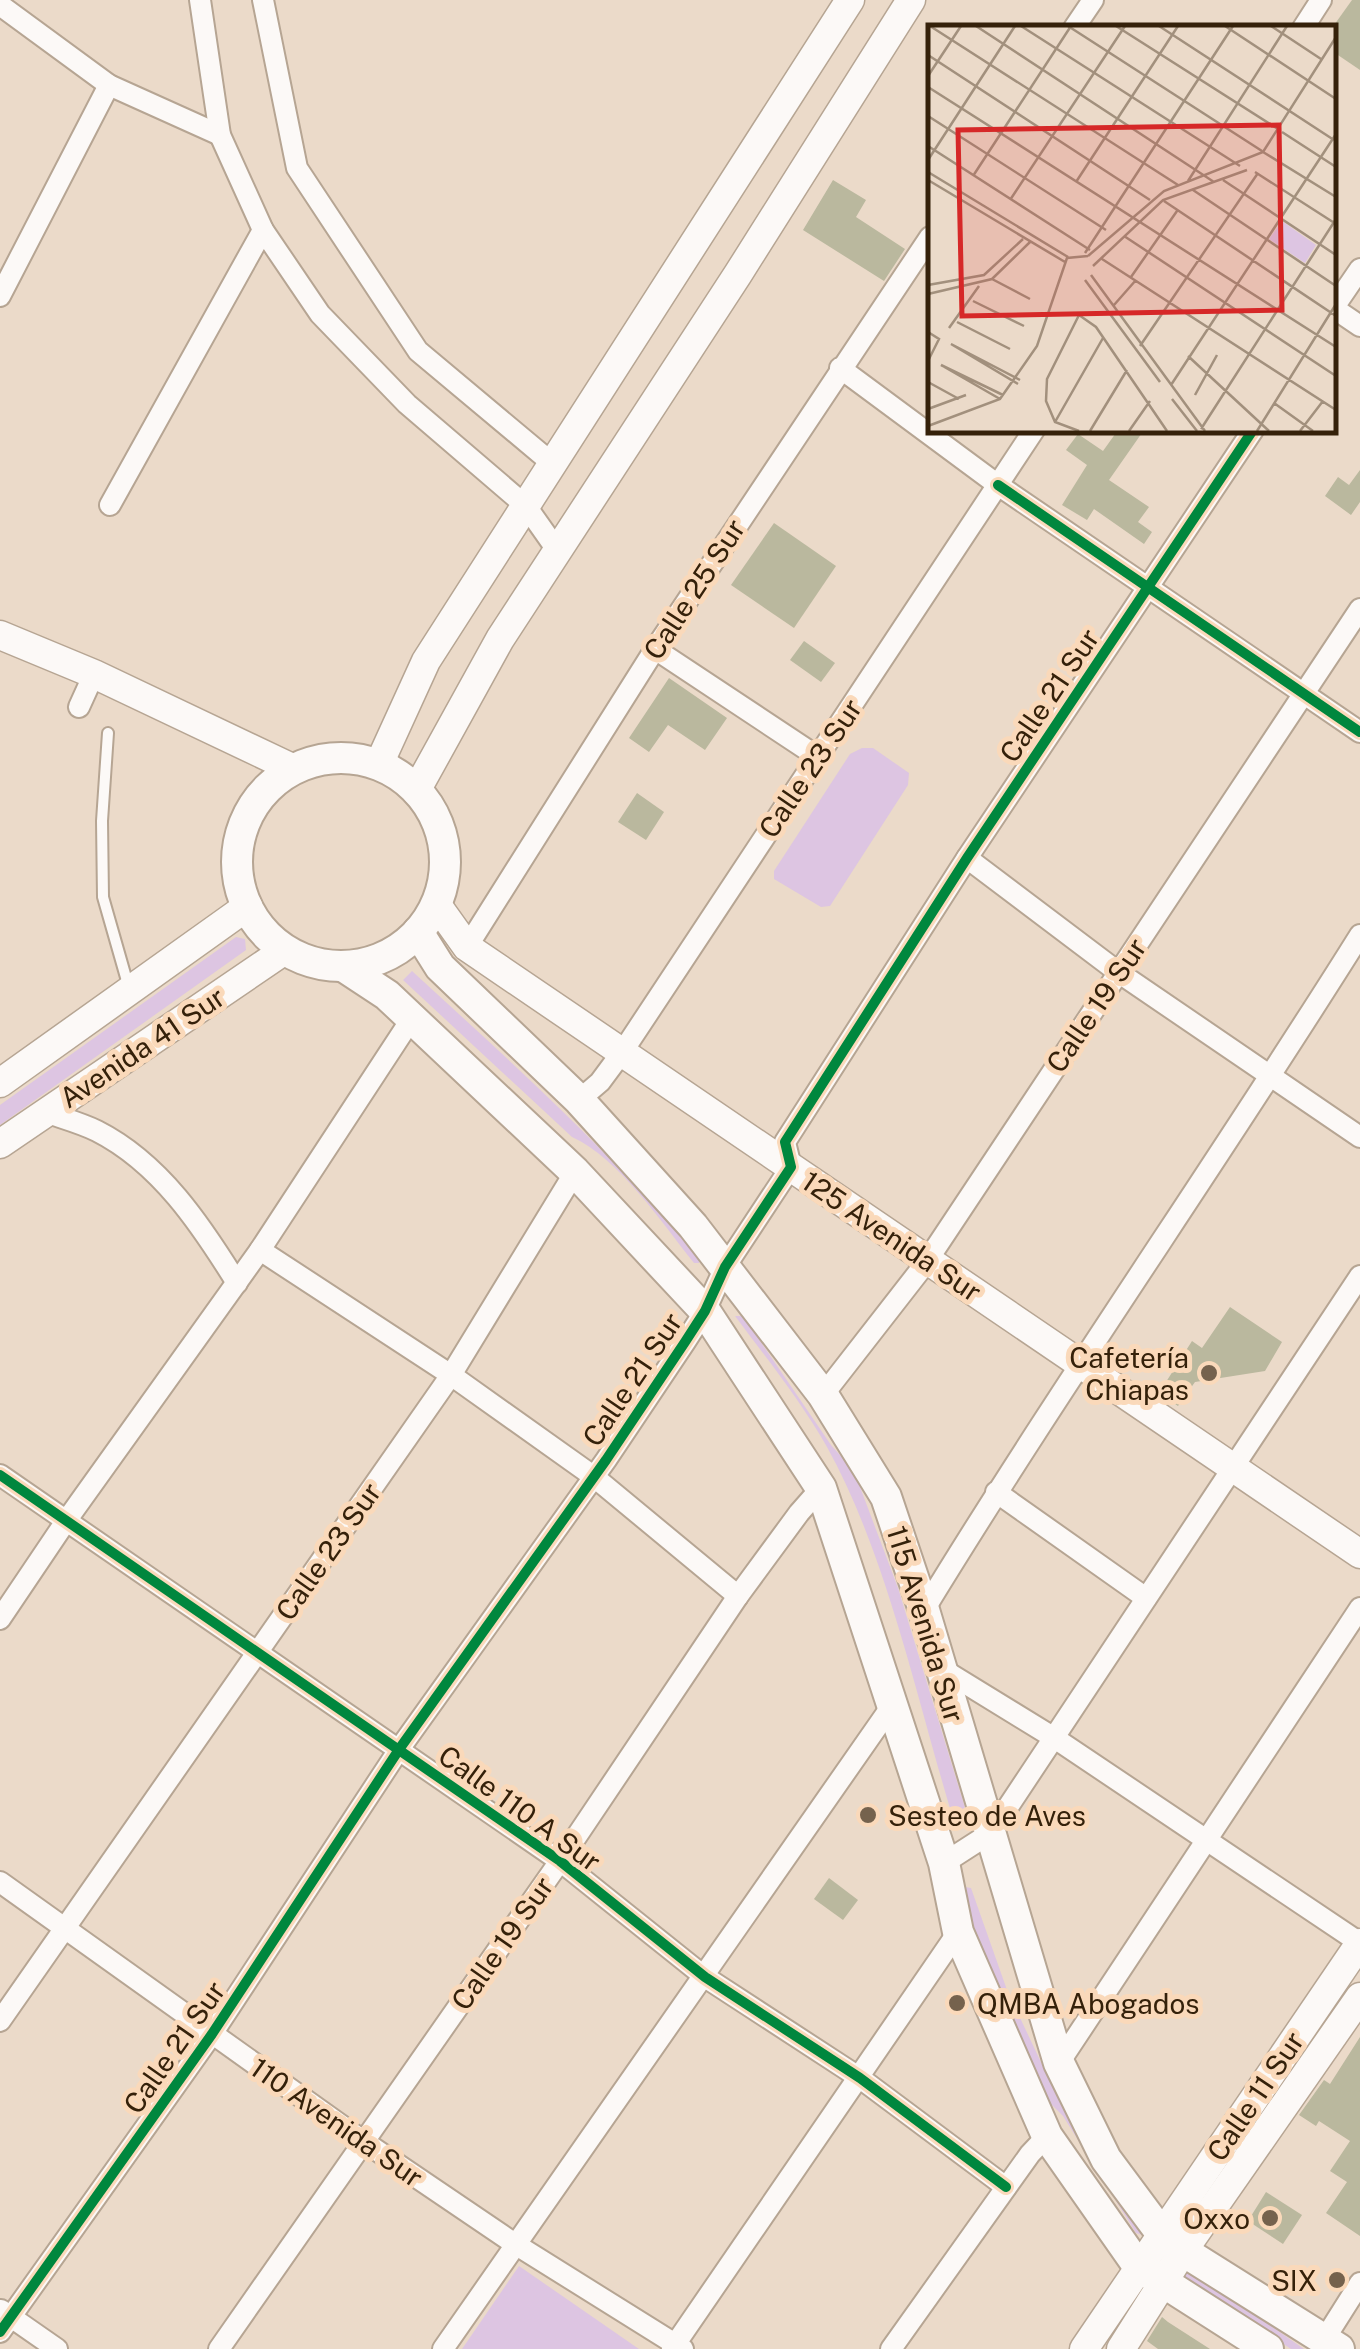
<svg xmlns="http://www.w3.org/2000/svg" width="1360" height="2349" font-family="'Public Sans',sans-serif">
<style>
.green{fill:#ddc5e2}
.building{fill:#bab89e}
.lines{fill:none;stroke-linecap:round;stroke-linejoin:round}
.lane-casing{stroke:#b6a593;stroke-width:14}
.street-casing{stroke:#b6a593;stroke-width:24}
.secondary-casing{stroke:#b6a593;stroke-width:31}
.primary-casing{stroke:#b6a593;stroke-width:34}
.lane{stroke:#fcf9f7;stroke-width:10}
.street{stroke:#fcf9f7;stroke-width:20}
.secondary{stroke:#fcf9f7;stroke-width:28}
.primary{stroke:#fcf9f7;stroke-width:30}
.cycleway-casing{stroke:#fad9ba;stroke-width:16}
.cycleway{stroke:#00873e;stroke-width:10}
.poi-dot{fill:#75624d;stroke:#fad9ba;stroke-width:4}
.labels{text-anchor:middle;dominant-baseline:central;stroke-width:10;stroke-linejoin:round;paint-order:stroke}
.street-label{font-size:28px;fill:#35210a;stroke:#fad9ba}
.poi-label{font-size:28px;fill:#35210a;stroke:#fad9ba;text-anchor:end}
.inset-road{fill:none;stroke:#a2907d;stroke-width:2.5}
.view{fill:#d62828;fill-opacity:0.15;stroke:#d62828;stroke-width:5}
.inset-edge{fill:none;stroke:#35210a;stroke-width:5}
</style>
<rect width="100%" height="100%" fill="#ebdac9"/>
<!-- green -->
<g class="green">
<polygon points="862,748 873,748 909,773 908,785 830,906 821,907 774,879 774,871 850,754"/>
<polygon points="236,937 245,939 246,950 0,1125 0,1105"/>
<path d="M412 971C512 1063 612 1152 699 1258V1263H694C661 1222 620 1159 572 1137L403 980Z"/>
<path d="M735 1316H743L831 1445 854 1471 898 1588 966 1811 959 1820 952 1815C917 1699 886 1553 827 1447 801 1401 767 1359 735 1316Z"/>
<polygon points="965,1887 971,1888 1007,1990 1054,2090 1141,2229 1142,2235 1136,2233 1063,2116 1039,2092 1013,2038 960,1893"/>
<polygon points="519,2266 639,2349 462,2349"/>
<polygon points="1188,2268 1304,2349 1291,2349 1182,2276"/>
</g>
<!-- building -->
<g class="building">
<polygon points="1352,0 1360,0 1360,70 1332,51 1332,28"/>
<polygon points="833,180 866,200 856,217 905,249 884,281 803,230"/>
<polygon points="1118,430 1144,430 1109,480 1149,507 1138,522 1152,532 1144,544 1094,509 1087,520 1062,505 1087,465 1066,450 1078,434 1103,451"/>
<polygon points="1360,470 1360,502 1351,515 1325,496 1338,477 1349,485"/>
<polygon points="774,523 836,566 794,628 731,585"/>
<polygon points="804,641 835,663 821,682 790,660"/>
<polygon points="669,678 727,718 705,750 668,725 649,752 629,738"/>
<polygon points="637,793 664,812 646,840 618,822"/>
<polygon points="1230,1307 1282,1342 1265,1371 1195,1382 1178,1406 1159,1393 1192,1341 1202,1348"/>
<polygon points="829,1878 858,1900 843,1920 814,1899"/>
<polygon points="1360,2037 1360,2236 1326,2213 1347,2182 1330,2171 1350,2141 1319,2121 1316,2126 1299,2115 1324,2080 1330,2084"/>
<polygon points="1266,2192 1302,2215 1283,2244 1248,2221"/>
<polygon points="1162,2317 1168,2322 1210,2349 1158,2349 1147,2341"/>
</g>
<g class="lines">
<!-- lane casing -->
<g class="lane-casing">
<polyline id="lane" points="108,733 102,821 103,897 129,988"/>
</g>
<!-- street casing -->
<g class="street-casing">
<g id="street">
<polyline points="200,0 220,135 263,230 320,314 407,404 526,506 557,550"/>
<polyline points="263,0 297,168 418,351 553,464"/>
<polyline points="0,5 109,85 220,135"/>
<polyline points="1074,28 1093,0"/>
<polyline points="1303,28 1321,0"/>
<polyline points="0,296 109,85"/>
<polyline points="1332,307 1360,326"/>
<polyline points="1332,310 1360,269"/>
<polyline points="840,368 998,485 1360,732"/>
<polyline points="110,505 263,230"/>
<polyline points="655,649 818,757"/>
<polyline points="79,707 94,674"/>
<polyline points="967,858 1118,972 1360,1137"/>
<polyline points="467,947 655,649 930,237"/>
<polyline points="579,1100 600,1082 623,1051 1034,430"/>
<path d="M45 1112C62 1118 81 1123 97 1131 160 1163 201 1225 237 1283"/>
<polyline points="260,1250 451,1375 593,1476 738,1596"/>
<polyline points="823,1395 925,1264 1360,609"/>
<polyline points="0,1475 560,1861 705,1977 860,2078 1006,2187"/>
<polyline points="996,1492 1146,1598"/>
<path d="M924 1610C1064 1381 1218 1162 1360 935"/>
<polyline points="0,1619 66,1521 260,1250 412,1018"/>
<polyline points="942,1669 1056,1739 1360,1943"/>
<polyline points="944,1863 989,1834 1000,1819 1360,1276"/>
<polyline points="0,1882 363,2141 515,2244 683,2349"/>
<polyline points="0,2021 451,1375 575,1172"/>
<polyline points="1059,2063 1360,1608"/>
<polyline points="1,2310 57,2349"/>
<polyline points="0,2332 212,2034 400,1748 606,1460 685,1342 705,1311 725,1267 791,1167 785,1142 967,858 1253,430"/>
<polyline points="1324,2340 1360,2283"/>
<polyline points="219,2349 560,1861 738,1596 799,1513 821,1488"/>
<polyline points="443,2349 893,1704"/>
<polyline points="672,2349 958,1932"/>
<polyline points="891,2349 1030,2154 1047,2136"/>
</g>
</g>
<!-- secondary casing -->
<g class="secondary-casing">
<g id="secondary">
<polyline points="0,635 94,674 294,769"/>
<polyline points="379,764 426,661 850,0"/>
<polyline points="416,791 500,639 738,274 911,0"/>
<polyline points="437,905 467,947 1360,1554"/>
<polyline points="0,1083 248,906"/>
<polyline points="0,1144 285,950"/>
<polyline points="1084,2349 1360,1943"/>
<polyline points="1121,2349 1183,2251 1360,1997"/>
</g>
</g>
<!-- primary casing -->
<g class="primary-casing">
<g id="primary">
<circle cx="341" cy="862" r="104"/>
<polyline points="418,932 440,967 579,1100 693,1226 823,1395 886,1497 924,1610 1059,2063 1106,2159 1161,2233 1183,2251 1339,2349"/>
<polyline points="346,968 387,995 575,1172 705,1311 821,1488 944,1863 958,1932 1047,2136 1138,2266 1268,2349"/>
</g>
</g>
<!-- lane -->
<use href="#lane" class="lane"/>
<!-- street -->
<use href="#street" class="street"/>
<!-- secondary -->
<use href="#secondary" class="secondary"/>
<!-- primary -->
<use href="#primary" class="primary"/>
<!-- cycleway casing -->
<g class="cycleway-casing">
<g id="cycleway">
<polyline points="998,485 1360,732"/>
<polyline points="0,1475 560,1861 705,1977 860,2078 1006,2187"/>
<polyline points="0,2332 212,2034 400,1748 606,1460 685,1342 705,1311 725,1267 791,1167 785,1142 967,858 1253,430"/>
</g>
</g>
<!-- cycleway -->
<use href="#cycleway" class="cycleway"/>
</g>
<!-- markers -->
<g class="poi-dot">
<circle cx="1209" cy="1373" r="10"/>
<circle cx="868" cy="1815" r="10"/>
<circle cx="957" cy="2003" r="10"/>
<circle cx="1270" cy="2218" r="10"/>
<circle cx="1337" cy="2280" r="10"/>
</g>
<g class="labels">
<!-- street labels -->
<g class="street-label">
<text transform="translate(694 589) rotate(-57)">Calle 25 Sur</text>
<text transform="translate(1049 695) rotate(-56)">Calle 21 Sur</text>
<text transform="translate(810 768) rotate(-56)">Calle 23 Sur</text>
<text transform="translate(1096 1005) rotate(-56)">Calle 19 Sur</text>
<text transform="translate(142 1047) rotate(-34)">Avenida 41 Sur</text>
<text transform="translate(892 1236) rotate(34)">125 Avenida Sur</text>
<text transform="translate(632 1379) rotate(-56)">Calle 21 Sur</text>
<text transform="translate(328 1551) rotate(-55)">Calle 23 Sur</text>
<text transform="translate(926 1624) rotate(73)">115 Avenida Sur</text>
<text transform="translate(520 1808) rotate(36)">Calle 110 A Sur</text>
<text transform="translate(502 1943) rotate(-55)">Calle 19 Sur</text>
<text transform="translate(174 2047) rotate(-55)">Calle 21 Sur</text>
<text transform="translate(1255 2096) rotate(-56)">Calle 11 Sur</text>
<text transform="translate(337 2122) rotate(35)">110 Avenida Sur</text>
</g>
<!-- poi labels -->
<g class="poi-label">
<text x="1189" y="1357">Cafetería<tspan x="1189" dy="32">Chiapas</tspan></text>
<text x="888" y="1815" text-anchor="start">Sesteo de Aves</text>
<text x="977" y="2003" text-anchor="start">QMBA Abogados</text>
<text x="1250" y="2218">Oxxo</text>
<text x="1317" y="2280">SIX</text>
</g>
</g>
<!-- overview -->
<g transform="translate(928 25)">
<rect width="408" height="408" fill="#ebdac9"/>
<path d="M354 196 388 220 377 238 341 214Z" fill="#ddc5e2"/>
<path class="inset-road" d="M2 1 250 160M48 1 286 157M93 1 312 141M140 1 334 126M188 1 350 104M231 1 406 115M297 1 408 74M343 1 393 34M0 30 222 175M0 51 33 1M0 62 408 322M0 91 178 205M354 107 408 142M0 121 162 225M335 127 408 172M0 135 87 1M0 147 140 232M327 147 408 199M45 151 143 1M0 155 137 237M295 155 408 230M260 156 359 1M148 157 250 1M265 165 408 261M82 175 197 1M236 176 408 291M196 211 408 351M157 228 305 1M160 231 236 166 335 127 408 12M174 234 408 385M165 241 235 175 319 145M163 250 277 406M203 252 249 186M64 254 102 274M157 255 232 357M0 260 56 250 95 214M0 269 64 254 102 217M45 276 96 301M186 280 208 255M29 297 82 324M21 303 51 261M0 307 11 314 0 336M212 321 330 148M260 331 341 406M0 357 31 374M90 359 23 319 92 355M243 360 408 109M267 370 289 330M72 374 13 340 75 370M244 374 269 406M346 378 385 406M0 384 38 370M127 397 175 313M0 401 72 374 109 321 139 233 160 231M273 404 408 194M151 406 127 397 118 376 119 354 151 290 168 302 239 406M162 406 199 345M201 406 222 376M329 406 408 279M372 406 395 376"/>
<path class="view" d="M351 100 354 285 34 291 30 105Z"/>
<rect width="408" height="408" class="inset-edge"/>
</g>
</svg>
